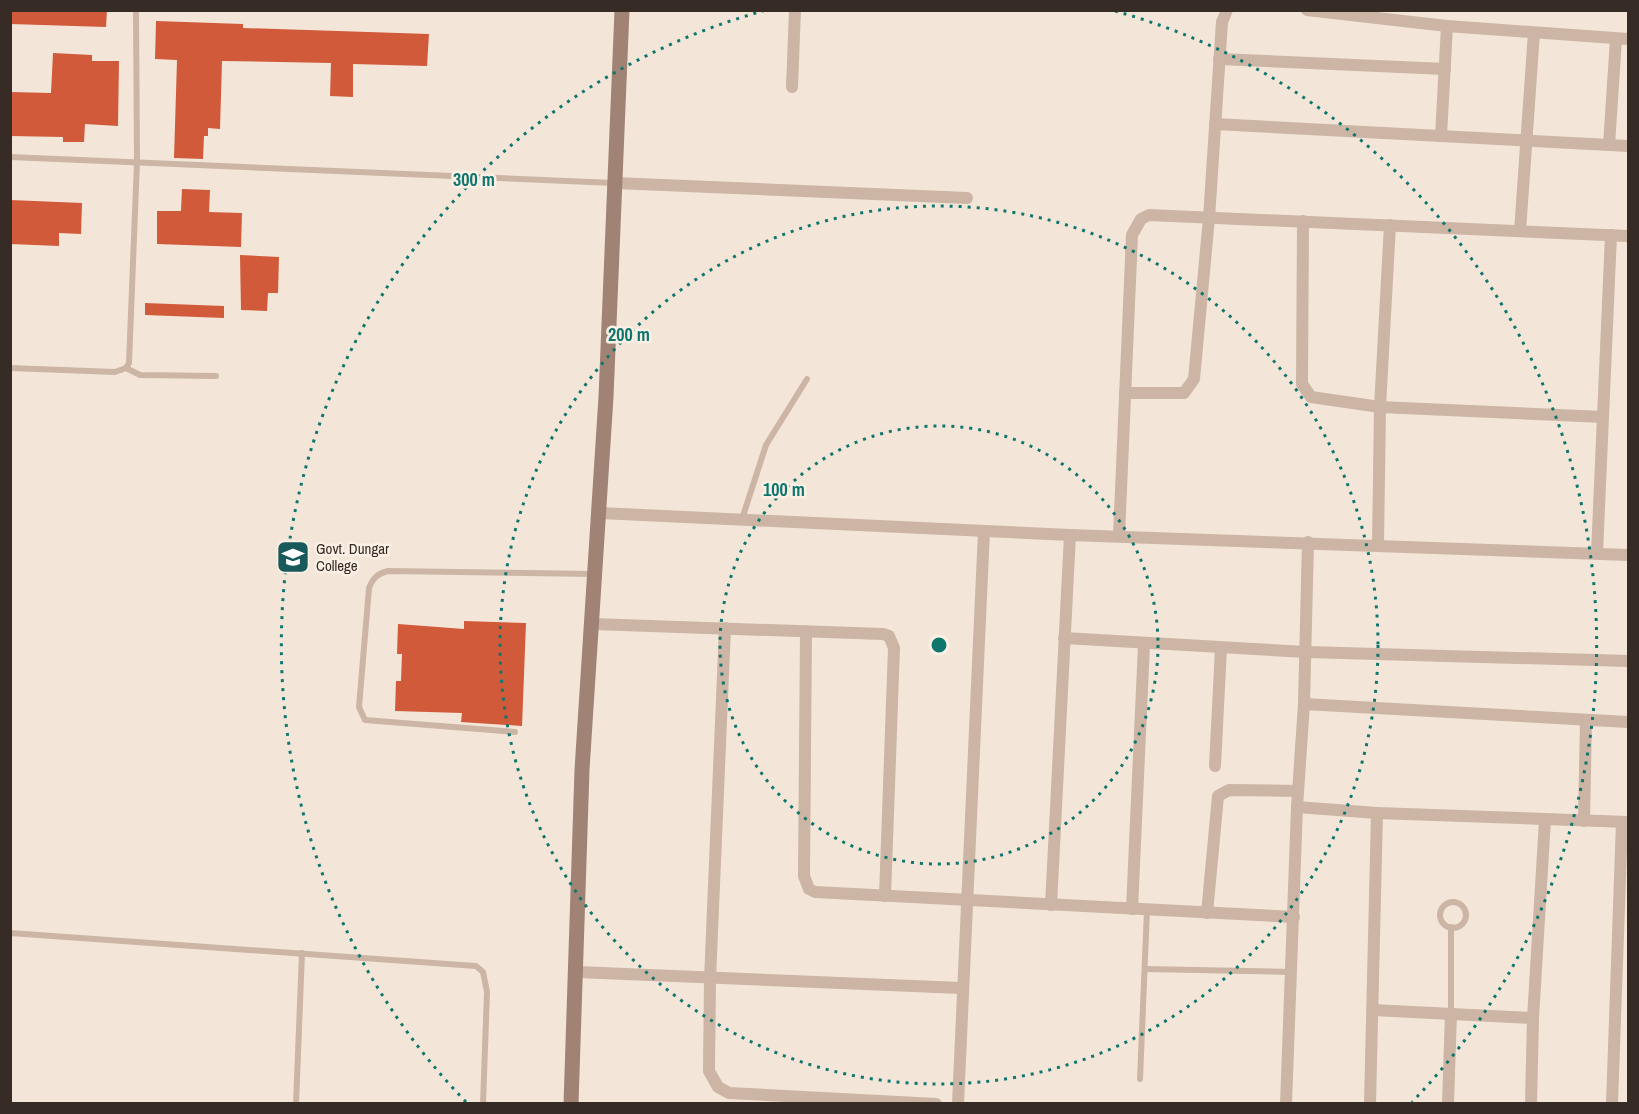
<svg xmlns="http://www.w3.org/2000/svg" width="1639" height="1114" font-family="'Archivo Narrow',sans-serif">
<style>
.building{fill:#d05a3a}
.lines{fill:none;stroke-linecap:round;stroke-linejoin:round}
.lane{stroke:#ccb5a4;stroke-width:6}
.street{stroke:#ccb5a4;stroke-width:12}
.secondary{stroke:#a08375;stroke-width:15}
.ring{fill:none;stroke:#0f766e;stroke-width:3;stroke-dasharray:3 6}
.labels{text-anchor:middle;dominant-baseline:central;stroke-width:5;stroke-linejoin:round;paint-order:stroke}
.poi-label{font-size:15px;fill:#372b26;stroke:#fbf0e5;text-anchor:start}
.centre{fill:#0f766e;stroke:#fbf0e5;stroke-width:3}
.ring-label{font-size:18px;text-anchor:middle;font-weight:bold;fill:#0f766e;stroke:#fbf0e5;stroke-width:5;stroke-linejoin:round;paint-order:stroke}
</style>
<rect width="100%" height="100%" fill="#f3e6d8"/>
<!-- building -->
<g class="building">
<polygon points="10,10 107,10 106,27 10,24"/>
<polygon points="156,21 243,24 243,28 429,34 427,66 353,64 353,97 330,96 331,63 222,61 220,129 208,128 208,136 204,136 203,159 174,158 177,60 155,59"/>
<polygon points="53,53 92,55 92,61 119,61 118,126 85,124 84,142 63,142 63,137 10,136 10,92 51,93"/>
<polygon points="182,189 210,190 209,212 242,213 241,247 157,244 157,211 181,211"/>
<polygon points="10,200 82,203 81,234 59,233 59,246 10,244"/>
<polygon points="240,255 279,257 278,293 268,293 267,311 241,310"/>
<polygon points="145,303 224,306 224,318 145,315"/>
<polygon points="464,621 526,623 522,726 461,722 462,713 395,711 396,681 401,681 402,654 397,654 398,624 464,629"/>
</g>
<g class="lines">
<!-- lane -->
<g class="lane">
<polyline points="10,157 614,183"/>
<polyline points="10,368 115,372 126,368 129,363 137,162 136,10"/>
<polyline points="126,368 140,375 216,376"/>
<polyline points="742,519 766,445 807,379"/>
<path d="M515 732 365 720 359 707 369 588C373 578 377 574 388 571L594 574"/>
<circle cx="1453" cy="915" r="13"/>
<polyline points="10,933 476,966 483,972 487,992 483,1104"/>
<polyline points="1145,969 1291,972"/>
<polyline points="1451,1013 1451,927"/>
<polyline points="1140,1079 1147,910"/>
<polyline points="296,1104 302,953"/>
</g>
<!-- street -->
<g class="street">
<polyline points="1307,10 1447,26 1628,39"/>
<polyline points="1219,59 1445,69"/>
<polyline points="792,87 795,10"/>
<polyline points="1215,124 1628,146"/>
<polyline points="1441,136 1447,26"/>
<polyline points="1609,145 1616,39"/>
<polyline points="615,183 967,198"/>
<polyline points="1303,221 1302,384 1311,397 1380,407 1603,417"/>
<polyline points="1520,231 1534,33"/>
<polyline points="1125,393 1184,393 1194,379 1209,218 1222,22 1227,10"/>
<polyline points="600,513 1070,535 1628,555"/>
<polyline points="1119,536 1132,235 1141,219 1149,215 1628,236"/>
<polyline points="1378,545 1380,407 1390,225"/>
<polyline points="1597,553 1611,235"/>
<polyline points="593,624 883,634 889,636 894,648 885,896"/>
<polyline points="725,628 710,979 709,1071 718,1087 729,1093 936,1104"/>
<polyline points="806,631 804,876 809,889 815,892 1294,917"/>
<polyline points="1064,638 1306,652 1628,661"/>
<polyline points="1304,704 1628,722"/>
<polyline points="1215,766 1221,648"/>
<polyline points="1297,807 1377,813 1628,822"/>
<polyline points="1584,821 1586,720"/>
<polyline points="1051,905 1070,535"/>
<polyline points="1132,909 1144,645"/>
<polyline points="1207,913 1218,796 1229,790 1298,791"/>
<polyline points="577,972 961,988"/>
<polyline points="1373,1010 1533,1018"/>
<polyline points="958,1104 984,531"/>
<polyline points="1286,1104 1297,807 1304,704 1308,542"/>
<polyline points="1370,1104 1377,813"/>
<polyline points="1448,1104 1451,1013"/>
<polyline points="1531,1104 1533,1018 1545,820"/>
<polyline points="1612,1104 1622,822"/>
</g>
<!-- secondary -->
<polyline class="secondary" points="571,1104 582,770 606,397 622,10"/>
</g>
<!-- distance rings -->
<g class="ring">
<circle cx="939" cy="645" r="219"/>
<circle cx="939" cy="645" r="439"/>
<path d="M466 1102A658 658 0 0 1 763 11M1115 11A658 658 0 0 1 1412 1102"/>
</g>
<!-- icons -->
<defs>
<g id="university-square" transform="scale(1.725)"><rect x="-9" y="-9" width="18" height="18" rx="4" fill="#18595b" stroke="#fbf0e5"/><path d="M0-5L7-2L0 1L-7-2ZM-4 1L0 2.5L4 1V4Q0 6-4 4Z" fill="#fff"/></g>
</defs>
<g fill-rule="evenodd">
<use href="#university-square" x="293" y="557"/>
</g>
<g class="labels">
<!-- poi labels -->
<g class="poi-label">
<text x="316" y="548">Govt. Dungar<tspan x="316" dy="17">College</tspan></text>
</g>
</g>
<circle cx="939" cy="645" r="9" class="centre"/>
<g class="ring-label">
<text x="474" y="186">300 m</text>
<text x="629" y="341">200 m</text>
<text x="784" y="496">100 m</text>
</g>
<!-- border -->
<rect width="1639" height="1114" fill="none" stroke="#372b26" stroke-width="24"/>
</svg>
